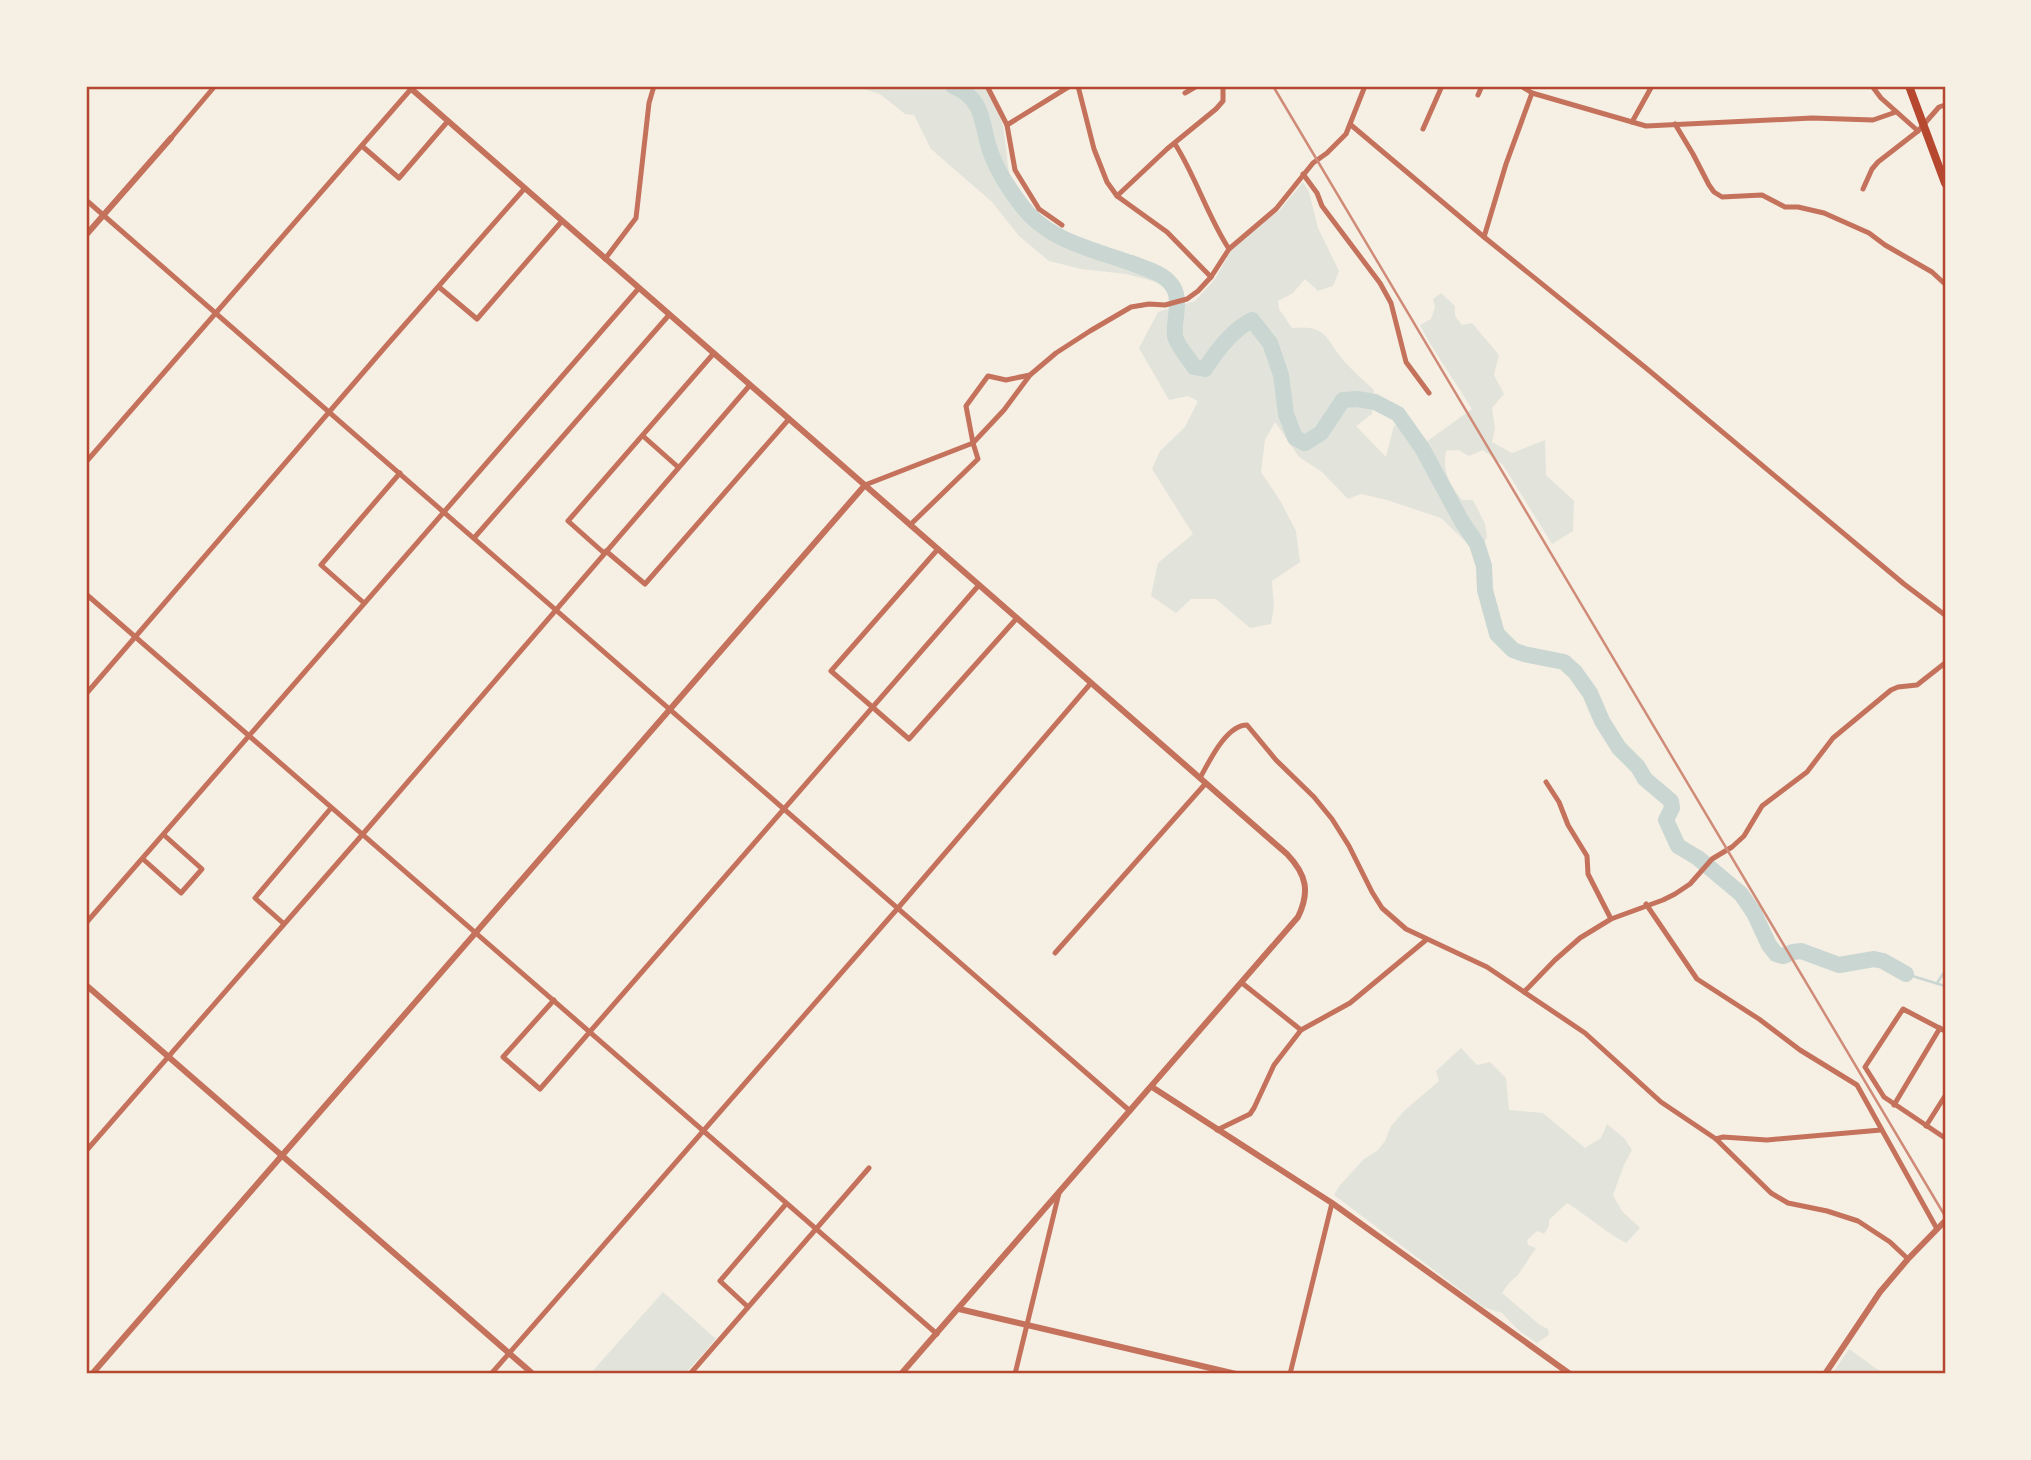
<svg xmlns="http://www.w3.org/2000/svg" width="2031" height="1460" font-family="'DM Sans',sans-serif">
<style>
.green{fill:#e2e4dc}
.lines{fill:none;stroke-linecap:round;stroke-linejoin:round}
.stream{stroke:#c9d6d2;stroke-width:2.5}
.river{stroke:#c9d6d2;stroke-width:16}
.minor{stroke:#c5725c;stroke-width:5}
.tertiary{stroke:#c5725c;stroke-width:6}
.primary{stroke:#b5482f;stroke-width:8}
.rail{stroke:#cf8b77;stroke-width:2.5}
.neatline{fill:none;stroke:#b5482f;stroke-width:2.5}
</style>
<rect width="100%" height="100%" fill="#f6efe4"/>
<!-- green -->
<g class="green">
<polygon points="854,86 988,86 1003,126 1009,173 1037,215 1099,256 1135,268 1160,283 1126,274 1081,269 1049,261 1019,236 992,202 931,149 914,115 905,114 880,94"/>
<path d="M1303 182 1309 192 1318 228 1339 271 1333 286 1318 291 1305 279 1293 293 1278 301 1279 309 1292 328C1329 324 1325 340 1345 362 1354 372 1364 381 1374 390L1372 414 1356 426 1386 457 1394 425 1426 442 1472 409 1429 342 1420 325 1431 319 1435 307 1433 299 1441 293 1455 306V316L1462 325 1472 323 1499 355 1494 375 1504 394 1492 408 1495 429 1492 442 1512 453 1545 440 1546 475 1574 501 1573 531 1552 544 1503 465 1483 450 1469 456 1458 450 1446 451C1442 472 1450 484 1462 500H1473L1485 524 1487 537 1483 545 1471 547 1441 518 1387 500 1361 494 1348 499 1322 472 1299 457 1275 422 1265 440 1261 472 1281 502 1296 531 1300 562 1272 581 1274 607 1271 624 1250 628 1216 599H1191L1176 613 1151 596 1158 563 1193 534 1152 469 1160 451 1185 427 1198 401 1188 396 1169 400 1139 348 1158 312 1195 301 1215 279 1232 249 1256 227 1279 211Z"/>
<path d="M1461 1048 1477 1065 1490 1062 1506 1078 1509 1110 1543 1113 1585 1148 1601 1138 1607 1124 1624 1138 1632 1150 1624 1165 1613 1195 1622 1211 1640 1228 1626 1243C1605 1232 1588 1216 1567 1203L1549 1220V1226L1544 1234 1537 1231 1527 1240 1528 1245 1536 1248 1518 1275 1509 1283 1502 1293 1540 1325 1548 1329 1549 1335 1537 1343 1518 1330 1502 1313 1483 1307 1334 1195 1340 1185 1364 1159 1377 1151 1385 1141 1391 1126 1404 1111 1439 1081 1436 1071Z"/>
<polygon points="663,1292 716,1339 685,1374 590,1374"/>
<polygon points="1849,1349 1884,1374 1832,1374"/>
</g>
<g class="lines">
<!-- stream -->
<g class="stream">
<polyline points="1906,974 1945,986"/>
<polyline points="1937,983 1945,971"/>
</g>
<!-- river -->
<path class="river" d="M953 86C988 100 980 128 992 156 998 171 1009 189 1019 202 1046 241 1092 249 1134 264 1146 269 1162 273 1171 284 1183 298 1173 320 1175 336 1177 346 1189 358 1194 367L1205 369C1217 350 1232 330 1252 320L1270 343 1281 375 1286 414 1295 438 1305 443 1321 433 1343 400 1357 399 1375 402 1398 414 1422 448 1461 520 1477 544 1484 566 1485 590 1497 634 1513 650 1524 654 1564 662 1575 672 1590 693 1602 721 1619 748 1638 767 1645 779 1671 801 1672 808 1666 820 1678 846 1698 858 1741 894 1754 913 1769 945 1776 954 1783 956 1793 952 1801 951 1839 965 1874 959 1883 961 1906 974"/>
<!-- minor -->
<g class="minor">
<polyline points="987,86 1007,125 1015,170 1039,209 1062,225"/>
<polyline points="1078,86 1094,149 1107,182 1117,196 1167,232 1211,277"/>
<polyline points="1521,86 1532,93"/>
<polyline points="1872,86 1881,98 1918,131 1939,107 1945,105"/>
<polyline points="1185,93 1197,86"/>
<polyline points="1478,95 1482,86"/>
<polyline points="1632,122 1652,86"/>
<polyline points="1675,124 1693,154 1709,185 1714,192 1722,197 1762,195 1785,207 1798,207 1824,213 1869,233 1885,245 1932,272 1945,284"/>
<polyline points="1007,125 1070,86"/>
<polyline points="1351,125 1484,237 1646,368 1904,584 1945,615"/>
<polyline points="1423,129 1442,86"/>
<polyline points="171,138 215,86"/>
<path d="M1175 144C1196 177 1207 215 1229 249"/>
<polyline points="362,146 399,178 448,121"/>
<polyline points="1303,174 1317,193 1322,206 1380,283 1391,303 1406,362 1429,393"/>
<polyline points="1863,189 1872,169 1878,162 1918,131"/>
<polyline points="1117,196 1167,149 1216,109 1223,101 1223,86"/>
<polyline points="86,200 1130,1111"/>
<polyline points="1484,237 1506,164 1532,93 1646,126 1812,118 1873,120 1896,112"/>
<polyline points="605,259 636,218 649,103 654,86"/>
<polyline points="439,287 477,319 562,221"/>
<polyline points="643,436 678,467"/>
<polyline points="86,462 411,89"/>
<polyline points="865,485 973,443 1004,410 1030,375 1056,353 1090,331 1131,307 1149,304 1165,305 1187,299 1198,291 1211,277 1229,249 1276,209 1313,163 1327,153 1346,134 1365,86"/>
<polyline points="910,525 978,459 973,443 966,406 988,376 1006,380 1030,375"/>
<polyline points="474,538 669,315"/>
<polyline points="938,549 831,671 909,739 1017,618"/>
<polyline points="606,551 645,584 789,419"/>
<polyline points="604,553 568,521 714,353"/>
<polyline points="86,594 937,1334"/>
<polyline points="364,603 321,565 400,473"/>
<polyline points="86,694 386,346 525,188"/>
<path d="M1200 778C1209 762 1226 725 1247 725L1276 760 1314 797 1332 819 1349 846 1372 892 1382 908 1406 929 1487 967 1585 1033 1661 1102 1716 1139 1771 1193 1788 1203 1827 1211 1858 1221 1890 1242 1908 1259"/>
<polyline points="1546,782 1559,802 1568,825 1587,856 1588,874 1611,919"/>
<polyline points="143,859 181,893 202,869 164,835"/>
<polyline points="1646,904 1697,979 1759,1019 1800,1050 1857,1085 1937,1229"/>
<polyline points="86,923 639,288"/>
<polyline points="283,923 255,898 331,808"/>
<polyline points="1055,953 1206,783"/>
<polyline points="1242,983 1301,1030"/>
<polyline points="1524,992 1555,960 1580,938 1611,919 1663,900 1675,894 1690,884 1712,859 1732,847 1744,836 1762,806 1807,772 1833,738 1891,690 1898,687 1917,685 1945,663"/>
<polyline points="554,1000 503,1057 540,1089 979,585"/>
<polyline points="1945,1031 1903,1009 1865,1067 1884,1097 1945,1138"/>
<polyline points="1894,1105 1940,1028"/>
<polyline points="1926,1126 1945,1096"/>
<polyline points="1217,1130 1250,1114 1254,1108 1274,1065 1301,1030 1350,1003 1426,940"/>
<polyline points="1716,1139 1723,1137 1767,1140 1881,1130"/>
<polyline points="86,1151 362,835 750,385"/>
<polyline points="748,1307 720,1281 786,1204"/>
<polyline points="491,1374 898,908 1091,683"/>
<polyline points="690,1374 869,1168"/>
<polyline points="1015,1374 1059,1193"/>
<polyline points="1290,1374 1332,1203"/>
</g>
<!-- tertiary -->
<g class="tertiary">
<path d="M408 86 1287 854C1307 875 1310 892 1298 917L901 1374"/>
<polyline points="86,235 171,138"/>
<polyline points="86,985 533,1374"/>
<polyline points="1152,1087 1332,1203 1570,1374"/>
<polyline points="959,1309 1236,1374"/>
<polyline points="92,1374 865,485"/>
<polyline points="1825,1374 1880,1292 1908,1259 1945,1221"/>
</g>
<!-- primary -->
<polyline class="primary" points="1909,86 1945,183"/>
<!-- rail -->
<polyline class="rail" points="1273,86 1945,1216"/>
</g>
<!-- border -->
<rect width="2031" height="1460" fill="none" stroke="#f6efe4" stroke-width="175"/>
<rect x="88" y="88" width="1856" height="1284" class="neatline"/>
</svg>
